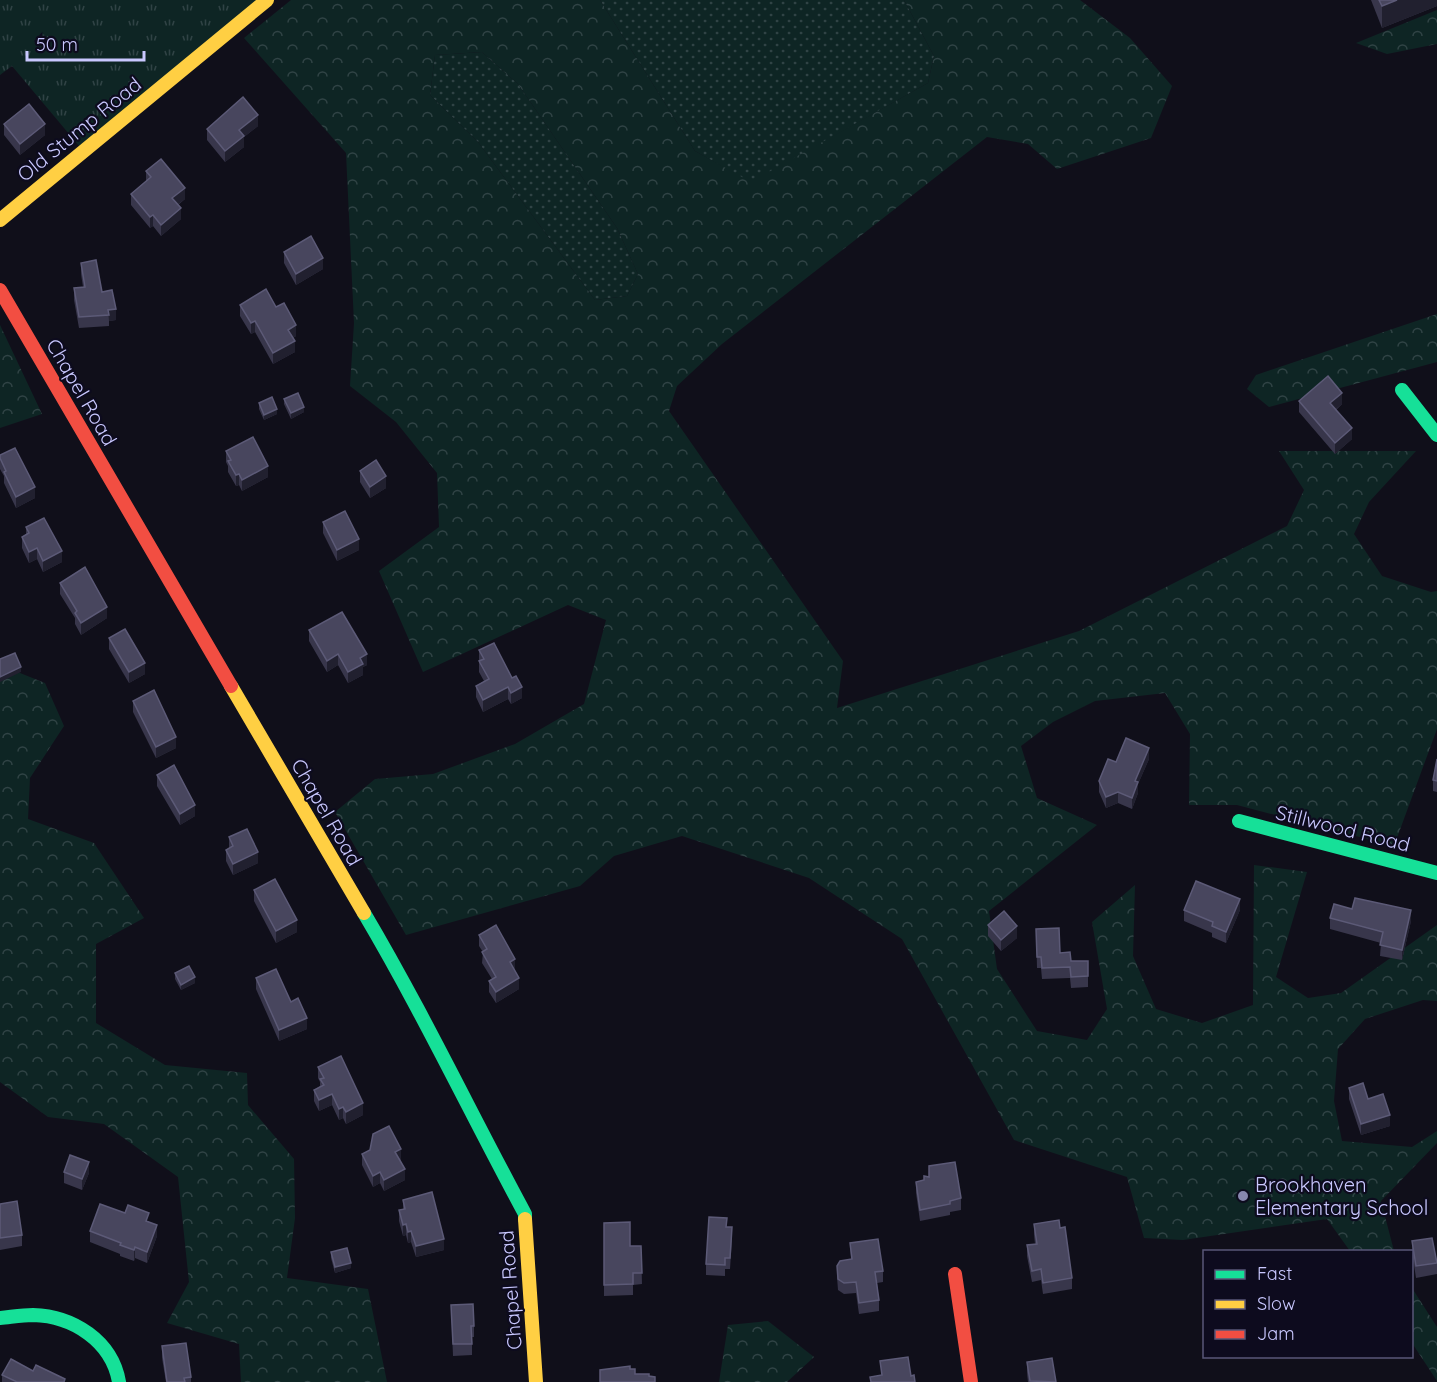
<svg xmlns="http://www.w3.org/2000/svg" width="1437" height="1382" font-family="Quicksand,sans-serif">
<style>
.grass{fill:url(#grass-dots)}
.forest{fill:url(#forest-crowns);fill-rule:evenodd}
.park{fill:url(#park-tufts)}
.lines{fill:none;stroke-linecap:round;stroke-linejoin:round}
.fast{stroke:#16e098;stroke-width:14}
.slow{stroke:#ffcf43;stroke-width:14}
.jam{stroke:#f24e42;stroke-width:14}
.wall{fill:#38364b}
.shaded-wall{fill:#21202f}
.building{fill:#48465e;stroke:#5c5a77;stroke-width:1.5}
.poi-dot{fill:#8887af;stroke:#0d0b1e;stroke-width:2}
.labels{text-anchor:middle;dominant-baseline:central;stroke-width:4.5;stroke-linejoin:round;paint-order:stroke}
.street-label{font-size:20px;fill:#c9c8ff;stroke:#0d0b1e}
.poi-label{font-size:20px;fill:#c9c8ff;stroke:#0d0b1e;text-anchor:start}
</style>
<defs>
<pattern id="grass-dots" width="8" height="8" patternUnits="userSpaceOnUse" patternTransform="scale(1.5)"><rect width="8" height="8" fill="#0e2524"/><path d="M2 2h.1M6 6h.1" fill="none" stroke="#304345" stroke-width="1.8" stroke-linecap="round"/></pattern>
<pattern id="forest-crowns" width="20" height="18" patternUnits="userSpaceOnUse" patternTransform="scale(1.5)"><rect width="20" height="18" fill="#0e2524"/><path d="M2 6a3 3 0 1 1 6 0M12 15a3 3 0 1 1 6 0" fill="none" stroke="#304345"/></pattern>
<pattern id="park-tufts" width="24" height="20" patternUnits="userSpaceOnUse" patternTransform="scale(1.5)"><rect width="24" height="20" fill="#0e2524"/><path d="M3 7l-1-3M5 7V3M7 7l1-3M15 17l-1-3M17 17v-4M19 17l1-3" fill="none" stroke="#304345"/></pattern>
</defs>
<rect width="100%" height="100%" fill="#100f1a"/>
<!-- grass -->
<g class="grass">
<polygon points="600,0 904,0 934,56 928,83 751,183 695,151"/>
<polygon points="482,52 518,84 617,228 638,274 627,296 595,300 478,142 430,95 435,55"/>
</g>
<!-- forest -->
<g class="forest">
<path d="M291 0H600L695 151 751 182 928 83 934 56 904 0H1080L1130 38 1172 86 1151 138 1057 169 1028 144 987 137 722 344 677 386 669 411 843 661 837 708 1079 631 1287 526 1304 490 1279 451H1416L1369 502 1354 534 1382 576 1431 592 1437 591V729L1394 846 1237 805H1189L1190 734 1165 693 1095 701 1053 722 1021 746 1037 798 1097 825 989 911 997 969 1037 1031 1087 1040 1107 1009 1092 922 1135 885 1133 956 1156 1009 1202 1023 1253 1005 1254 865 1307 872 1276 977 1308 998 1341 993 1437 925V1001L1423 1000 1365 1019 1338 1049 1334 1101 1342 1141 1412 1147 1437 1131V1143L1381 1201 1394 1251H1350L1327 1219 1183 1240 1144 1238 1127 1177 1014 1140 902 939 809 878 682 836 614 856 580 886 406 935 335 812 375 779 433 774 515 744 584 704 606 620 568 605 423 672 379 571 439 527 437 473 396 422 350 386 354 323 346 153 244 38ZM482 52 518 84 617 228 638 274 627 296 595 300 478 142 430 95 435 55Z"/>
<polygon points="1437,10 1437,44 1387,54 1356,43"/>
<polygon points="1437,314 1437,362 1269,407 1247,389 1256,375"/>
<polygon points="0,325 42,414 0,428"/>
<polygon points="0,665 45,683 64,726 30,778 28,819 94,843 144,918 96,944 96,1023 165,1065 247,1073 248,1105 294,1159 295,1218 287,1278 368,1289 387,1382 241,1382 239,1344 167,1323 189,1282 178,1177 104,1124 48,1117 0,1082"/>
<polygon points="1412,1288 1437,1327 1437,1381 1412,1343"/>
<polygon points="768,1321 814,1357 787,1382 719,1382 728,1325"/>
</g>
<!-- park -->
<polygon class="park" points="0,0 266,0 85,153 12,66 0,75"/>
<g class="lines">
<!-- fast -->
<g class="fast">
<polyline points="1402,390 1437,435"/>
<polyline points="1239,821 1437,873"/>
<path d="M364 913C422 1011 471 1114 525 1214V1219"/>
<path d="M0 1318C11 1317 22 1315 33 1315 73 1316 112 1341 119 1382"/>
</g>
<!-- slow -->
<g class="slow">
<polyline points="0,220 267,0"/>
<polyline points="231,686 364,913"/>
<polyline points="525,1219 536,1382"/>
</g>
<!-- jam -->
<g class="jam">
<polyline points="0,290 231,686"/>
<polyline points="955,1274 971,1382"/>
</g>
</g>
<!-- wall -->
<g class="wall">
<polygon points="1371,0 1437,0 1437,6 1382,28"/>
<polygon points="4,124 45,135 20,155 4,135"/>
<polygon points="258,126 244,137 244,147 225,162 207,140 207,129"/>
<polygon points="146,171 185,199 178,205 181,219 161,236 153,226 150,228 131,205 131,194 146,181"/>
<polygon points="284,252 323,269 296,285 284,263"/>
<polygon points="81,263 102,292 116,320 109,321 109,326 79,328 74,300 74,288 83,287 81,274"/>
<polygon points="240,305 276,307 296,336 293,338 295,352 273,364 255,332 251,334 240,316"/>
<polygon points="284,399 304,412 291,419 284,404"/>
<polygon points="1299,401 1342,404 1336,410 1352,439 1335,454 1299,412"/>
<polygon points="259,403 277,414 264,420 259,409"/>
<polygon points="226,451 268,477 242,491 239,485 236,486 228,472 228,466 226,462"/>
<polygon points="0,455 35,498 16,508 4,483 4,476 0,469"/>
<polygon points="360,471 386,488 370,498 360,482"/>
<polygon points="323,522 359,550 337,561 323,533"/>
<polygon points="26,527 62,562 43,572 37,559 29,563 22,548 22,537 26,534"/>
<polygon points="60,583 107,618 81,635 75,624 75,618 60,594"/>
<polygon points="309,630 367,665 363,667 363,675 348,683 338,665 327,672 309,641"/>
<polygon points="109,638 145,674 129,683 109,649"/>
<polygon points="479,650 522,698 511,704 508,699 483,712 476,697 476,686 484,681 479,672"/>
<polygon points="133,701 176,748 156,758 133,712"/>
<polygon points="1149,759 1138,784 1138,793 1132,809 1118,803 1106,808 1099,792 1099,781 1116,762"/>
<polygon points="1437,759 1437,792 1433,791 1433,780"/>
<polygon points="157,775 195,816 180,825 157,786"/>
<polygon points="229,837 258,863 233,875 226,861 226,850 229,848"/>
<polygon points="254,890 297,932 276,943 254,901"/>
<polygon points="1352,909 1411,921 1402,960 1380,956 1381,943 1330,929 1330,918"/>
<polygon points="1184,910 1240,910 1226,943 1212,937 1212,933 1184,921"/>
<polygon points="988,925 1017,938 1001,951 988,936"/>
<polygon points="1036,929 1060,953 1071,961 1088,961 1088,987 1071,988 1070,978 1042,979 1041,968 1037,968"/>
<polygon points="479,935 515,970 519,989 496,1003 489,992 489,981 492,979 482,963 483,952 479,946"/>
<polygon points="175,973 195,983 181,990 175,979"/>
<polygon points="256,978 291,1002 307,1029 279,1041 256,989"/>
<polygon points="318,1067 363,1115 346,1124 343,1118 339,1120 332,1105 319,1111 314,1101 314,1090 320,1086 320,1082 318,1078"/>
<polygon points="1349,1088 1368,1099 1390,1126 1361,1135 1349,1099"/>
<polygon points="362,1154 401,1160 400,1160 405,1180 384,1191 380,1183 373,1187 362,1165"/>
<polygon points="64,1172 89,1173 82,1190 64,1183"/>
<polygon points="916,1182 961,1198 961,1210 950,1212 950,1215 920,1221 916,1193"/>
<polygon points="403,1200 444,1250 416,1257 411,1242 408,1243 406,1235 403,1236 399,1221 399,1210 403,1209"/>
<polygon points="0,1204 22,1235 22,1246 0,1250"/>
<polygon points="149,1222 157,1236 147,1263 135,1258 134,1261 120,1256 120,1254 90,1242 90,1231"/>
<polygon points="604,1223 630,1246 641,1246 642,1284 633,1285 633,1295 604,1296"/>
<polygon points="1034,1224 1060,1228 1072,1278 1072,1289 1043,1294 1041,1280 1032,1282 1027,1256 1027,1245 1035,1244 1034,1235"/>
<polygon points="727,1227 732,1239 730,1269 725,1269 725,1276 706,1275 706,1264"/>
<polygon points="1412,1241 1437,1263 1437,1274 1416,1278 1412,1252"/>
<polygon points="850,1243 883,1271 883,1282 877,1283 879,1300 879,1311 859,1314 856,1293 844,1294 838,1290 837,1277 837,1266 851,1259"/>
<polygon points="331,1252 351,1268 335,1273 331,1258"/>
<polygon points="451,1305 474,1326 474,1337 472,1337 472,1355 453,1356"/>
<polygon points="162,1346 191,1377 191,1382 166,1382 162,1358"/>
<polygon points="1027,1362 1056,1382 1028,1382 1027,1373"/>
<polygon points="33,1371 65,1382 2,1382 2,1375"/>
</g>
<!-- shaded-wall -->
<g class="shaded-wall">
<polygon points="1397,0 1437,0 1437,6 1382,28 1382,6"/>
<polygon points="258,115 258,126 244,137 244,147 225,162 225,151 239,130"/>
<polygon points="45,124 45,135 20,155 20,144"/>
<polygon points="185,188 185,199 172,209 172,198"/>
<polygon points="181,208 181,219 161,236 161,225"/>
<polygon points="153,215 153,226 150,228 150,217"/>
<polygon points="323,258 323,269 296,285 296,274"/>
<polygon points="116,309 116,320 109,321 108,310"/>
<polygon points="255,321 255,332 251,334 251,323"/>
<polygon points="296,325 296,336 288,341 288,330"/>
<polygon points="295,341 295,352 273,364 273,353"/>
<polygon points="1342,393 1342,404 1330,414 1330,403"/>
<polygon points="304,407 304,412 291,419 291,413"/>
<polygon points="277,409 277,414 264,420 264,415"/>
<polygon points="1352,428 1352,439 1335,454 1335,443"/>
<polygon points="268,466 268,477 242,491 242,480"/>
<polygon points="239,474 239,485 236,486 236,475"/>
<polygon points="386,476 386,488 370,498 370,487"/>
<polygon points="35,487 35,498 16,508 16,497"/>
<polygon points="359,539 359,550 337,561 337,550"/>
<polygon points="37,548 37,559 29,563 29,552"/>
<polygon points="62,551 62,562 43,572 43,561"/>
<polygon points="107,607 107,618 81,635 81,623"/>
<polygon points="338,654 338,665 327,672 327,661"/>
<polygon points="367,654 367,665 363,667 363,675 348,683 348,672 360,658"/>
<polygon points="145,663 145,674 129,683 129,672"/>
<polygon points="21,667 21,672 0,682 0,677"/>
<polygon points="508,687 508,699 483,712 483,700"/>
<polygon points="522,687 522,698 511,704 511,693"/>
<polygon points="176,737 176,748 156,758 156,747"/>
<polygon points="1149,748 1149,759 1138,784 1138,793 1132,809 1132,798 1135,781"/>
<polygon points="1118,792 1118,803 1106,808 1106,797"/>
<polygon points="195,805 195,816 180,825 180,814"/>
<polygon points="258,852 258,863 233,875 233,864"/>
<polygon points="1240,899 1240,910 1226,943 1226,932"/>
<polygon points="1411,910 1411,921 1402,960 1402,950"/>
<polygon points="297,920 297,932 276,943 276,931"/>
<polygon points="1017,926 1017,938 1001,951 1001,940"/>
<polygon points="515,959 515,970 510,962"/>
<polygon points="195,977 195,983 181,990 181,985"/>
<polygon points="519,978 519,989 496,1003 496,992"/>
<polygon points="307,1018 307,1029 279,1041 279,1030"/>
<polygon points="332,1094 332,1105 319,1111 319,1100"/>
<polygon points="363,1103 363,1115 346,1124 346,1112"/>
<polygon points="343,1107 343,1118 339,1120 339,1109"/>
<polygon points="1390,1115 1390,1126 1361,1135 1361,1124"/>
<polygon points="401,1149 401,1160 395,1163 395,1152"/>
<polygon points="89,1162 89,1173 82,1190 82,1179"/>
<polygon points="405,1169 405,1180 384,1191 384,1180"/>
<polygon points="380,1172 380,1183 373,1187 373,1176"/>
<polygon points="406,1224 406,1235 403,1236 403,1225"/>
<polygon points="157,1225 157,1236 147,1263 147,1252"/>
<polygon points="411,1231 411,1242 408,1243 408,1232"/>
<polygon points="444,1239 444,1250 416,1257 416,1246"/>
<polygon points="135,1247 135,1258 134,1261 134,1250"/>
<polygon points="351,1263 351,1268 335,1273 335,1267"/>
</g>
<!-- building -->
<g class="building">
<polygon points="1379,0 1397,0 1382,6"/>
<polygon points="243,97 258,115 239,130 244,136 225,151 207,129"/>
<polygon points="29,104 45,124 20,144 4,124"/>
<polygon points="161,159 185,188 172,198 181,208 161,225 153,215 150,217 131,194 151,177 146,171"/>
<polygon points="311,236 323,258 296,274 284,252"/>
<polygon points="96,260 102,292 112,290 116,309 108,310 109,315 79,317 74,288 85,287 81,263"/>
<polygon points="266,289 276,307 284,303 296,325 288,330 295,341 273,353 255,321 251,323 240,305"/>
<polygon points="1328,376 1342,393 1330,403 1352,428 1335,443 1299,401"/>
<polygon points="298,393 304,407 291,413 284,399"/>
<polygon points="272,397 277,409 264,415 259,403"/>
<polygon points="253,437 268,466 242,480 239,474 236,475 228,461 231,460 226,451"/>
<polygon points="15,448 35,487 16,497 4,472 6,471 0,458 0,455"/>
<polygon points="376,460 386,476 370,487 360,471"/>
<polygon points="345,511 359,539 337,550 323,522"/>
<polygon points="44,518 62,551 43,561 37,548 29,552 22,537 29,533 26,527"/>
<polygon points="85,567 107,607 81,623 75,613 77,611 60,583"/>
<polygon points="342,612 367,654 360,658 363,664 348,672 338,654 327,661 309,630"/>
<polygon points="125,629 145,663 129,672 109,638"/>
<polygon points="494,643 512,678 516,676 522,687 511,693 508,687 483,700 476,686 489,679 479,661 484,659 479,650"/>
<polygon points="15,653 21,667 0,677 0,659"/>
<polygon points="154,690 176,737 156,747 133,701"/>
<polygon points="1126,738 1149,748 1135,781 1138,782 1132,798 1118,792 1106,797 1099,781 1108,759 1116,762"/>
<polygon points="1437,759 1437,781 1433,780"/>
<polygon points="174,765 195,805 180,814 157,775"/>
<polygon points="247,829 258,852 233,864 226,850 233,846 229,837"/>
<polygon points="275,879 297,920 276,931 254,890"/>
<polygon points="1196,881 1240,899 1226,932 1212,926 1213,922 1184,910"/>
<polygon points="1355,898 1411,910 1402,950 1380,945 1383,932 1330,918 1334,904 1352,909"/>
<polygon points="1004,911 1017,926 1001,940 988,925"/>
<polygon points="496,925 515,959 510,962 519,978 496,992 489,981 496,977 482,952 487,949 479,935"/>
<polygon points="1059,928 1060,953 1070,952 1071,961 1088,961 1088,976 1071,977 1070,967 1042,968 1041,957 1037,957 1036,929"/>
<polygon points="189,966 195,977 181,985 175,973"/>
<polygon points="276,969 291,1002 298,998 307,1018 279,1030 256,978"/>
<polygon points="341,1056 363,1103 346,1112 343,1107 339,1109 332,1094 319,1100 314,1090 324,1085 320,1079 324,1078 318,1067"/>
<polygon points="1363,1083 1368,1099 1383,1094 1390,1115 1361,1124 1349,1088"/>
<polygon points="389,1126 401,1149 395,1152 405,1169 384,1180 380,1172 373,1176 362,1154 370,1150 373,1134"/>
<polygon points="70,1155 89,1162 82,1179 64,1172"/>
<polygon points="955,1162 961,1198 950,1201 950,1204 920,1210 916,1182 924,1180 924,1176 929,1177 929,1166"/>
<polygon points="432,1192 444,1239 416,1246 411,1231 408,1232 406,1224 403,1225 399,1210 405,1209 403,1200"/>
<polygon points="17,1201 22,1235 0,1238 0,1204"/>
<polygon points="100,1204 125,1213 128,1205 149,1213 146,1221 157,1225 147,1252 135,1247 134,1250 120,1245 121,1243 90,1231"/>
<polygon points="709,1217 727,1218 726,1227 732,1227 730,1258 725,1258 725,1265 706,1264"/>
<polygon points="1059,1220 1060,1228 1065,1227 1072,1278 1043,1283 1041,1269 1032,1271 1027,1245 1037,1244 1034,1224"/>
<polygon points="630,1222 630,1246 641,1246 642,1273 633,1273 633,1284 604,1285 604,1223"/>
<polygon points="1432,1238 1437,1263 1416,1266 1412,1241"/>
<polygon points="878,1239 883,1271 875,1272 879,1300 859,1303 856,1282 844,1283 838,1279 837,1266 840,1261 852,1259 850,1243"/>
<polygon points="347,1248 351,1263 335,1267 331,1252"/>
<polygon points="473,1304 474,1326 471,1326 472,1344 453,1344 451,1305"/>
<polygon points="186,1343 191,1377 184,1378 185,1382 167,1382 162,1346"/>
<polygon points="908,1357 911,1376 914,1375 915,1382 871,1382 870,1377 882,1375 880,1361"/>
<polygon points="1052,1358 1056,1382 1030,1381 1027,1362"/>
<polygon points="11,1359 33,1371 36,1365 65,1379 64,1382 17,1382 2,1375"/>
<polygon points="630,1366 630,1369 635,1369 635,1374 649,1374 649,1376 655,1377 655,1382 600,1382 600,1370"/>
</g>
<!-- markers -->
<circle class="poi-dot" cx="1243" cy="1196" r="6"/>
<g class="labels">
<!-- street labels -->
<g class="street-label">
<text transform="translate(79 129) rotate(-39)">Old Stump Road</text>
<text transform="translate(82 392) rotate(60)">Chapel Road</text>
<text transform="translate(327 812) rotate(60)">Chapel Road</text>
<text transform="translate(1343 828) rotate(14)">Stillwood Road</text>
<text transform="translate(510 1290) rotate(-94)">Chapel Road</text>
</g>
<!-- poi labels -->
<g class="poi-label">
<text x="1255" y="1184">Brookhaven<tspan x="1255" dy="23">Elementary School</tspan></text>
</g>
</g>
<!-- legend -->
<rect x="1203" y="1250" width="210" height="108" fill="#0d0b1e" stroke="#585778" stroke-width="1.5"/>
<rect x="1215" y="1270" width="30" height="9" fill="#16e098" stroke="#585778" stroke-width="1.5"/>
<text x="1257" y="1280" font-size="18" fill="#c9c8ff">Fast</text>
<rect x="1215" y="1300" width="30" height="9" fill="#ffcf43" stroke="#585778" stroke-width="1.5"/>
<text x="1257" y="1310" font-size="18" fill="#c9c8ff">Slow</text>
<rect x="1215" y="1330" width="30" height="9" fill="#f24e42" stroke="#585778" stroke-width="1.5"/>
<text x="1257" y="1340" font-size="18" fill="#c9c8ff">Jam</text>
<!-- scale -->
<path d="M27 51v9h117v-9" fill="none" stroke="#c9c8ff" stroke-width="3"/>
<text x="36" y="51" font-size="18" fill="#c9c8ff" stroke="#0d0b1e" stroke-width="4.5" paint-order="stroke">50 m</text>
</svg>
